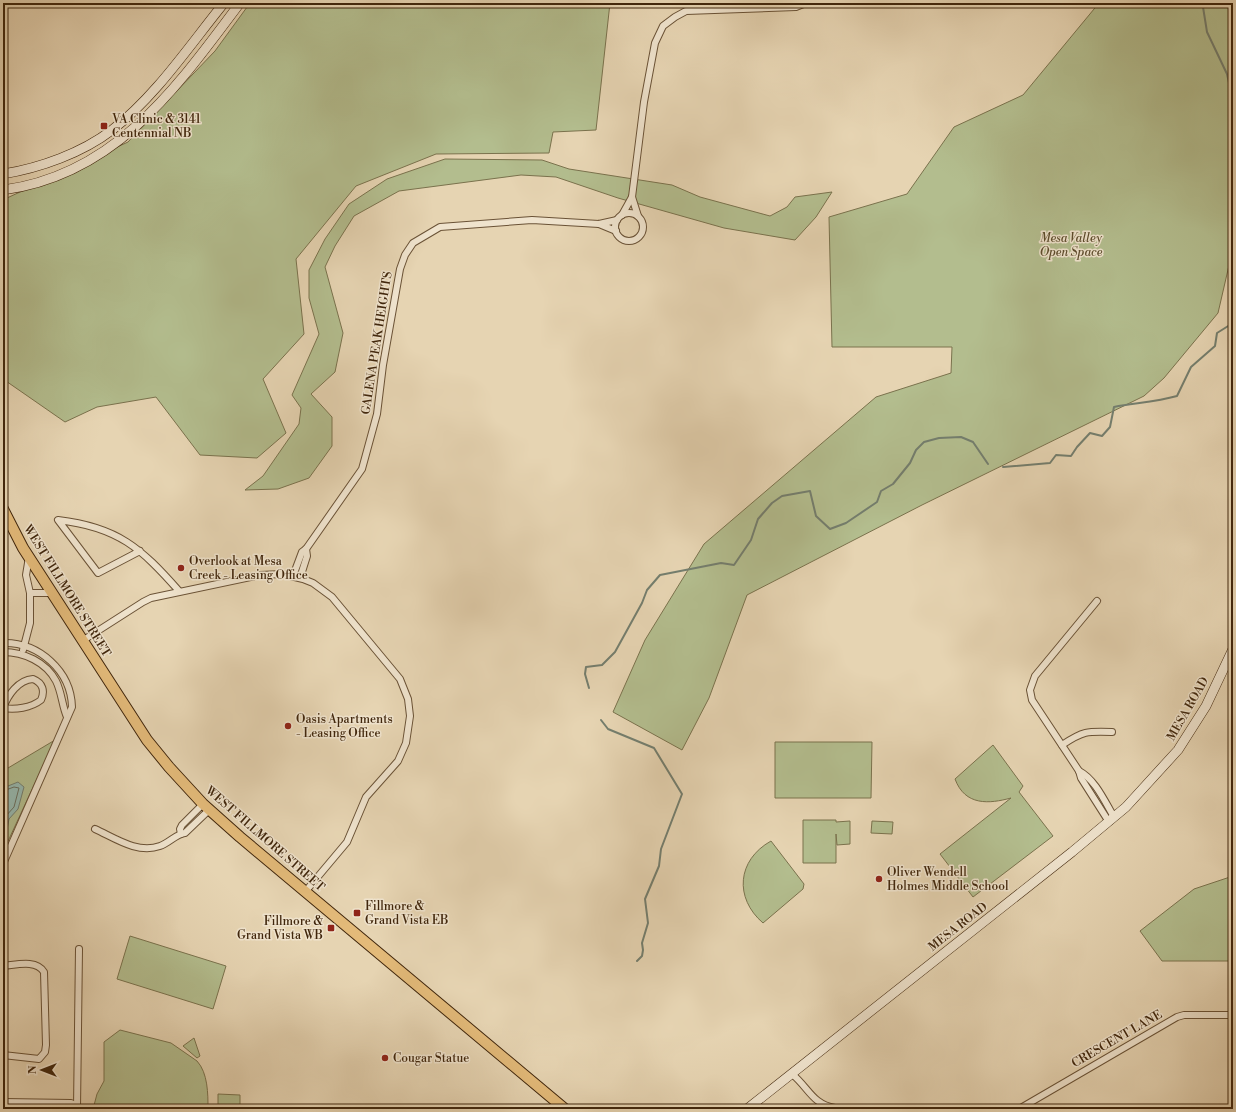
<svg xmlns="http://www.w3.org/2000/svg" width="1236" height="1112" font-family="'Libre Bodoni',serif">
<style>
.green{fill:#b3bd8e;stroke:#7a724d}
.water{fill:#96b8af;stroke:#747e6e}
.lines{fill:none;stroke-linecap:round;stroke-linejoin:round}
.shore{stroke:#6b6f5e;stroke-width:1}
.stream{stroke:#747e6e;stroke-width:2}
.street-casing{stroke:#6a5236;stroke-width:8}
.secondary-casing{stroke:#40260c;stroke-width:10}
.primary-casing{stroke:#40260c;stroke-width:12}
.street{stroke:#efe3cd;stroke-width:6}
.secondary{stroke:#efe3cd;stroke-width:9}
.primary{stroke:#e3ba79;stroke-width:10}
.poi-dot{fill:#8f2418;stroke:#efe3cd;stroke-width:1.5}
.labels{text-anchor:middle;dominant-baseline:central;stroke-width:3;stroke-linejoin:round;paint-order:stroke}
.poi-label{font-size:12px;fill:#40260c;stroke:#efe3cd;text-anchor:start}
.park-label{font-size:12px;font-style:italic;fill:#5d4c2c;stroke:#efe3cd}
.street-label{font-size:12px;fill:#40260c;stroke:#efe3cd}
</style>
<rect width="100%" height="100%" fill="#e6d4b2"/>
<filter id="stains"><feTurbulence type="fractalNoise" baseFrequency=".005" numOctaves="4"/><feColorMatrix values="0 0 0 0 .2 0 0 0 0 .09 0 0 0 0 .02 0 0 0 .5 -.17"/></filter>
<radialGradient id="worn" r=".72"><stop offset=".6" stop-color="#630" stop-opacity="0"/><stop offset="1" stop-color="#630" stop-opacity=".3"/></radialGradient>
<!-- green -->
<g class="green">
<polygon points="250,3 610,3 596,130 553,132 549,153 436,154 356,186 296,259 304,334 263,379 286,433 257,458 200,455 156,397 97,407 65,422 3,379 3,206 7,198 128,142 215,51"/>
<polygon points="1099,3 1233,3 1233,248 1218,313 1164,378 1144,396 922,505 747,595 709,698 682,750 613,712 645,640 704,544 876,397 951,373 952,347 832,347 829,217 907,194 954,127 1023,95"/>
<polygon points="445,159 542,160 569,169 672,185 700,197 770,216 787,207 795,197 832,192 816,217 795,240 724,228 618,198 556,177 521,175 399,191 354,216 335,246 325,267 343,333 335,372 311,394 332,417 332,446 309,478 278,489 245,490 263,476 299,424 301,408 292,395 319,334 309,298 309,270 325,239 349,204 387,179"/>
<polygon points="55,740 3,852 3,771"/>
<polygon points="775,742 872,742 871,798 775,798"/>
<path d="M993 745 1023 786 1019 792 1053 836 973 897 940 854 1011 798C989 804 965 806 955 779Z"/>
<polygon points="803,820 836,820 836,822 850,821 850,844 837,845 836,834 836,863 803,863"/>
<polygon points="872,821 893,822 892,834 871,833"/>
<path d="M771 841 804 884 803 889 763 923C734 898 737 860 771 841Z"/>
<polygon points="1233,876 1233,961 1162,961 1140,931 1194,889"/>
<polygon points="130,936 226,966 213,1009 117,979"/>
<path d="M120 1030 171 1043 197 1061C208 1073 208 1094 208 1109H93L97 1094 104 1081V1042Z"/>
<polygon points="194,1038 200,1056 197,1058 183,1046"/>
<polygon points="218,1094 240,1095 240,1105 218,1105"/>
</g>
<!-- water -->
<polygon class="water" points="18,782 24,787 18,809 9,819 7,830 3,837 3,788"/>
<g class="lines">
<!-- shore -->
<polyline class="shore" points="3,791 14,787 19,788 14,807 5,817 3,829"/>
<!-- stream -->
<g class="stream">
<polyline points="1199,3 1203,7 1207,32 1227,74 1233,101"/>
<path d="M1003 467 1050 463 1056 455 1071 456 1077 447 1090 433 1102 436 1110 427 1114 407C1135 403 1156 402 1177 396L1191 367 1215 346 1217 333 1233 323"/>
<polyline points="589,688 585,674 586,667 602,665 615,652 642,603 647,590 660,575 721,563 734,565 751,540 758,519 772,503 782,496 810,491 816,516 830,529 846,523 877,502 881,491 893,484 910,463 916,450 924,442 939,438 961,437 973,442 988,464"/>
<polyline points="601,720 608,729 654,748 682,794 661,849 659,866 645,899 648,923 642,943 643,950 642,956 637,961"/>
</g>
<!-- street casing -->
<g class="street-casing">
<g id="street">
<polyline points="632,197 638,216"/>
<circle cx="629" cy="227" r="14"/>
<polyline points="622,215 632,197 644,102 655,43 663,26 675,17 686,11 796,7 806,3"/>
<polyline points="599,224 616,231"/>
<path d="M140 551 98 573 58 520C118 527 141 548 179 591"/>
<polyline points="293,576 302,552 306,549 362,469 377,414 383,365 400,269 405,255 413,243 440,227 532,220 599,224 617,220"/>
<polyline points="300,578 307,556 306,549"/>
<polyline points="30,593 52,593"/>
<polyline points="1097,601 1035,676 1030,690 1032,700 1079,771 1081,778 1109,822"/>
<polyline points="82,641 143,602 151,598 260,575 282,574 303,579 313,583 332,597 400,679 408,699 410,716 406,743 398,761 366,797 347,842 305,892"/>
<path d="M3 643C39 642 71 671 72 707L3 864"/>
<polyline points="23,650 30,623 30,593 26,575 29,557"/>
<path d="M3 652C24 652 46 662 56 681 62 693 62 706 67 717"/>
<path d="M33 679C43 683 45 691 41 700 31 708 15 710 3 708 8 695 18 680 33 679Z"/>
<path d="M1062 745C1083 731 1087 731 1112 732"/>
<path d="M1079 771C1095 779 1105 802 1114 817"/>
<path d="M95 829C115 838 137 854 160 846 169 843 176 834 185 833L209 810"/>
<polyline points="181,834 180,829 182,825 203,804"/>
<path d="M3 966C16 965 36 959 44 972L46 1045 45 1052 39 1059 3 1055"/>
<path d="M792 1074C809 1088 812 1104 835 1108L1214 1109"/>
<polyline points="3,1102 71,1103 77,1106"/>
<polyline points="77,1109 79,949"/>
<polyline points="1019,1109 1177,1017 1184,1015 1233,1015"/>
</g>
</g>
<!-- secondary casing -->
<g class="secondary-casing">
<g id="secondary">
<path d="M3 174C40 168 82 153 112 130 156 96 189 46 224 3"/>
<path d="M3 190C116 175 177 87 240 3"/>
<polyline points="747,1109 1072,852 1126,807 1178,750 1206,706 1233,649"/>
</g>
</g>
<!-- primary casing -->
<g class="primary-casing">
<polyline id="primary" points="3,509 23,548 147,740 169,767 203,804 240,837 565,1109"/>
</g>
<!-- street -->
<use href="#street" class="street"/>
<!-- secondary -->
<use href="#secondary" class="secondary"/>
<!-- primary -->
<use href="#primary" class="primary"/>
</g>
<!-- markers -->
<g class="poi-dot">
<rect x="100" y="122" width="8" height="8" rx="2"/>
<circle cx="181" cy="568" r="4"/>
<circle cx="288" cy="726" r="4"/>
<circle cx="879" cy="879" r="4"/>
<rect x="353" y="909" width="8" height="8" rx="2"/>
<rect x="327" y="924" width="8" height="8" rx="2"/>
<circle cx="385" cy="1058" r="4"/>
</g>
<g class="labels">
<!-- poi labels -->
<g class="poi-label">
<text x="112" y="119">VA Clinic &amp; 3141<tspan x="112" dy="14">Centennial NB</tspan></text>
<text x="189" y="561">Overlook at Mesa<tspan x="189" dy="14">Creek - Leasing Office</tspan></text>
<text x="296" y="719">Oasis Apartments<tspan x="296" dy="14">- Leasing Office</tspan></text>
<text x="887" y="872">Oliver Wendell<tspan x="887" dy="14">Holmes Middle School</tspan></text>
<text x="365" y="906">Fillmore &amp;<tspan x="365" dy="14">Grand Vista EB</tspan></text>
<text x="323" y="921" text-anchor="end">Fillmore &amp;<tspan x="323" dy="14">Grand Vista WB</tspan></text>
<text x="393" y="1058">Cougar Statue</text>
</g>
<!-- park labels -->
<g class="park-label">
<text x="1071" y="238">Mesa Valley<tspan x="1071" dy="14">Open Space</tspan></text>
</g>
<!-- street labels -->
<g class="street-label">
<text transform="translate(377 343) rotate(-81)">GALENA PEAK HEIGHTS</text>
<text transform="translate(67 591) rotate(58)">WEST FILLMORE STREET</text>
<text transform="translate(1188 709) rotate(-60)">MESA ROAD</text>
<text transform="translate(265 839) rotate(41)">WEST FILLMORE STREET</text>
<text transform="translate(958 927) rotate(-38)">MESA ROAD</text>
<text transform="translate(1117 1039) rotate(-30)">CRESCENT LANE</text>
</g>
</g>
<!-- margin -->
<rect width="1236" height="1112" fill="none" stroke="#e6d4b2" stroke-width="16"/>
<rect x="4" y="4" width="1228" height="1104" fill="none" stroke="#40260c" stroke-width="2"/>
<rect x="8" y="8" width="1220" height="1096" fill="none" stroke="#40260c"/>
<!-- north arrow -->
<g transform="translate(42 1070) rotate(270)" stroke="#efe3cd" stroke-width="3" paint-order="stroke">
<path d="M0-3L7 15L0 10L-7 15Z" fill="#40260c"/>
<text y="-6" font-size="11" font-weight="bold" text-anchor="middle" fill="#40260c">N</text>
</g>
<rect width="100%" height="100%" filter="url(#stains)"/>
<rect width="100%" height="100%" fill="url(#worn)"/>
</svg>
